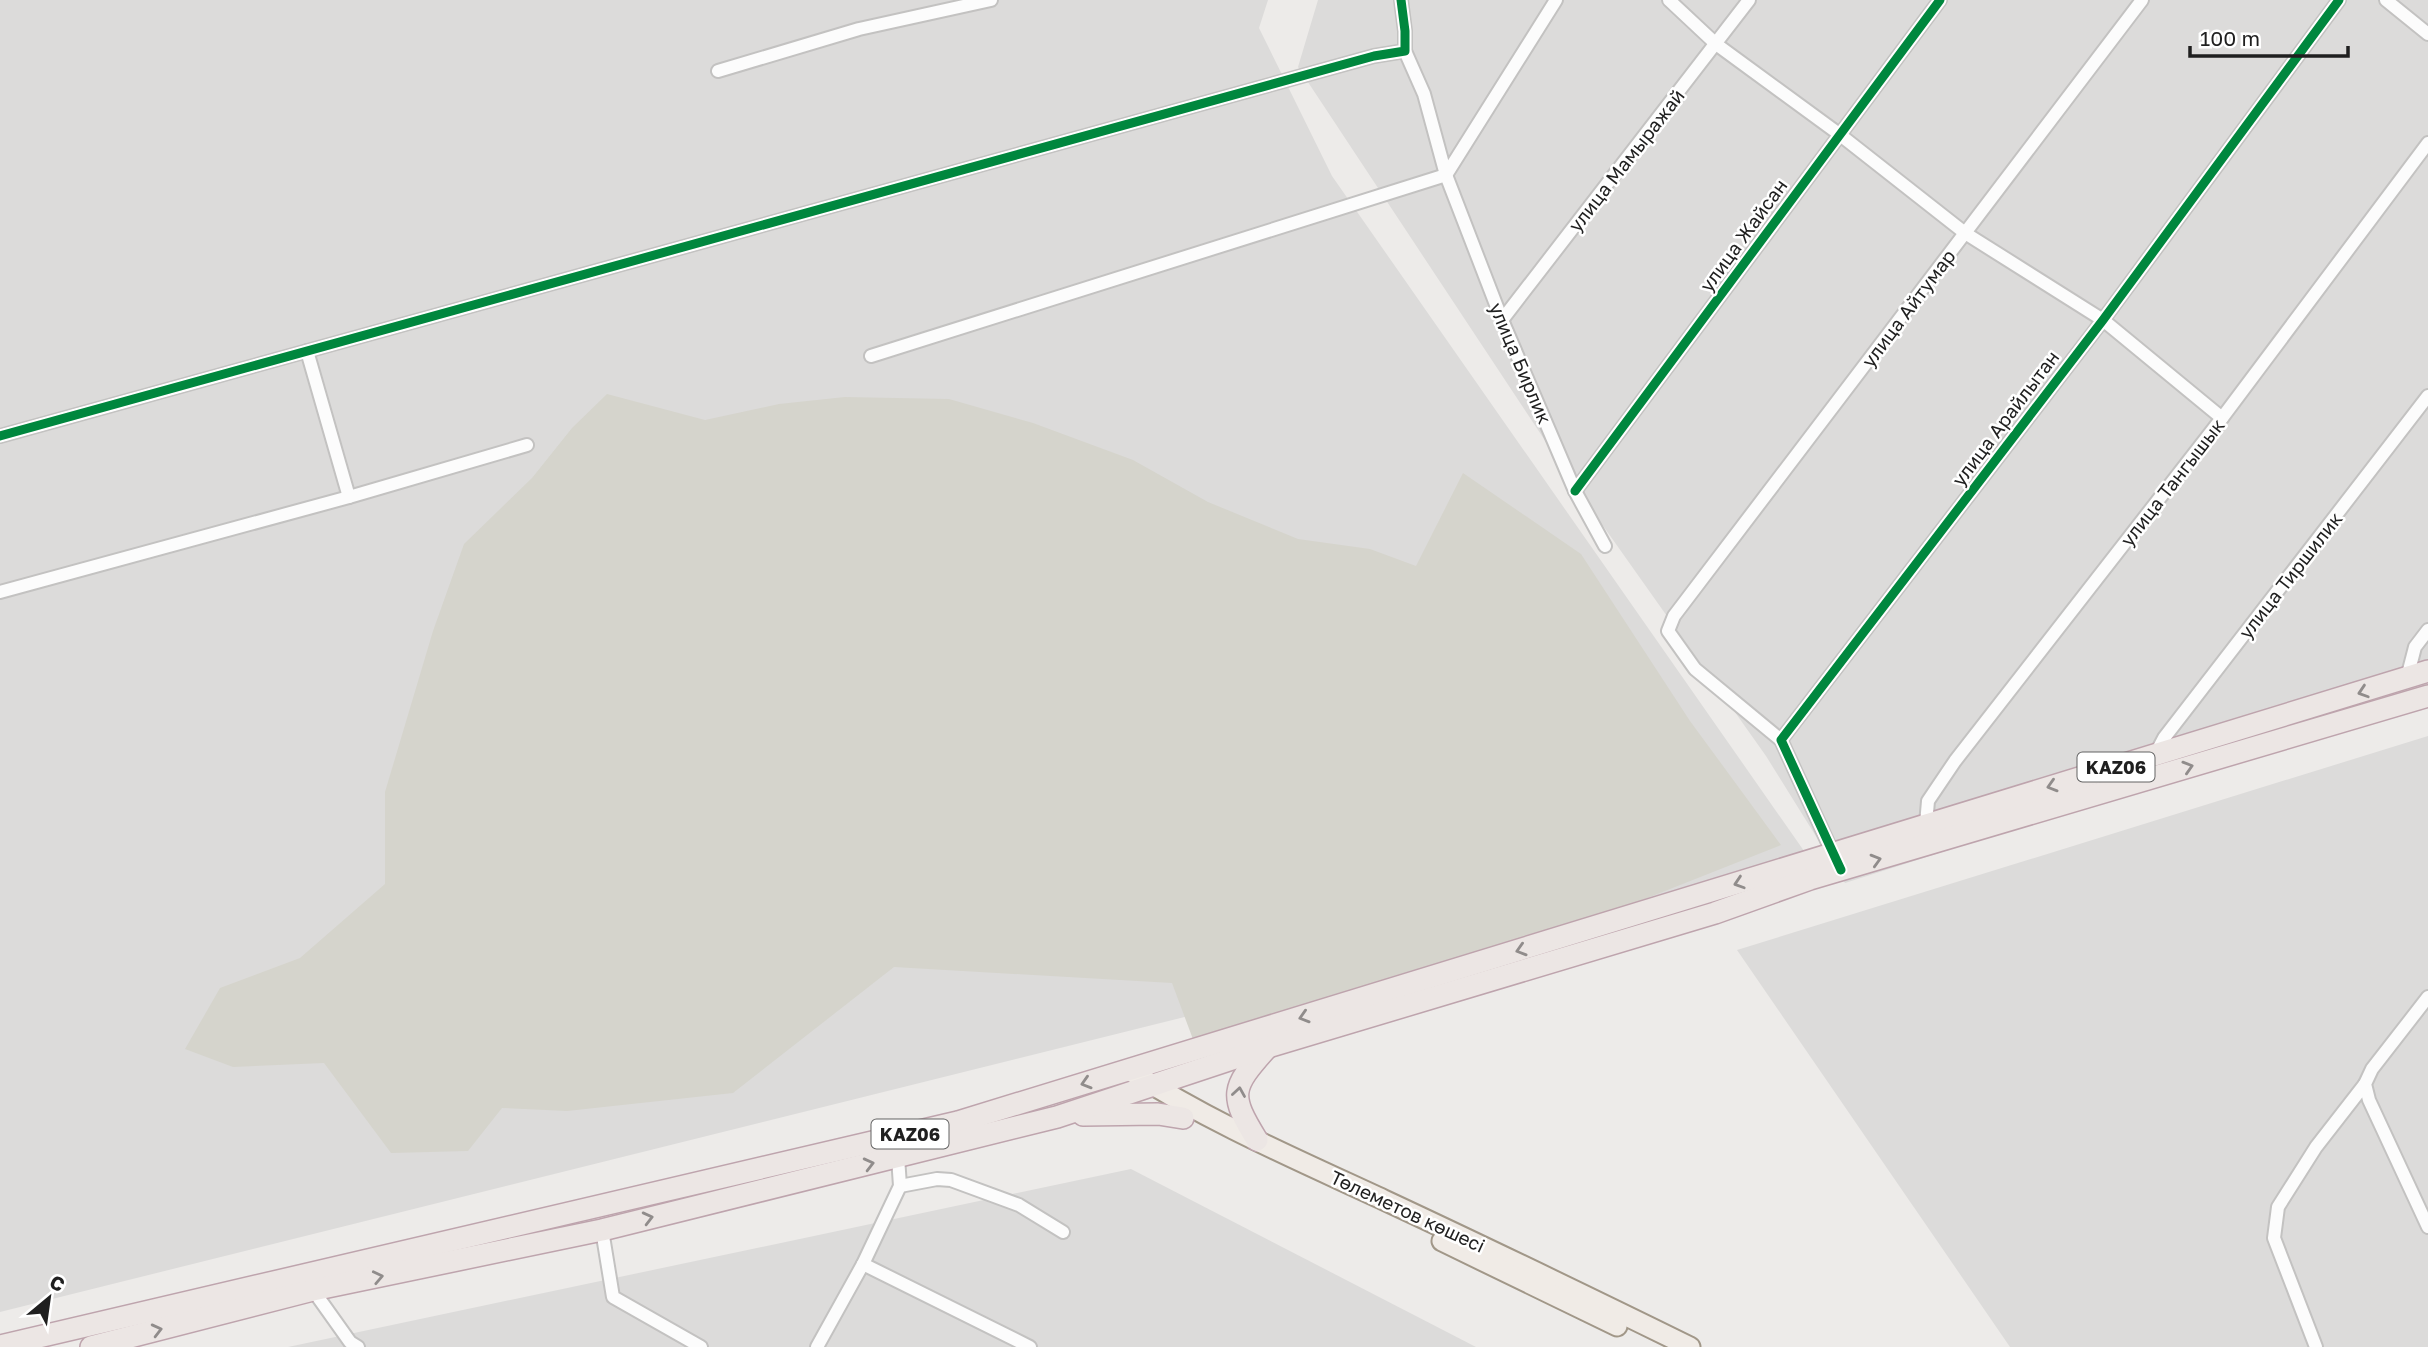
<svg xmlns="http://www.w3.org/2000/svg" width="2428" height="1347" font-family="'Golos Text',sans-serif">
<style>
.residential{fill:#dcdbda}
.construction{fill:#d5d4cc}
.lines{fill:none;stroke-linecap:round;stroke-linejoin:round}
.minor-casing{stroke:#c3c2c1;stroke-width:16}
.primary-casing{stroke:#a19788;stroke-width:23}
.trunk-casing{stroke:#bea4ad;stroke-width:24}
.minor{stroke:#fcfcfc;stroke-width:12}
.primary{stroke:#f0ebe6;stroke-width:19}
.trunk{stroke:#ece6e4;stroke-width:21}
.cycleway-casing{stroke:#fff;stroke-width:13}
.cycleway{stroke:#00873e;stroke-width:9}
.oneway{stroke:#908c8b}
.labels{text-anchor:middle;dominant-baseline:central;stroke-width:5;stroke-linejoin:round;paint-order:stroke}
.shield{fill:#fff;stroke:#626262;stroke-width:2}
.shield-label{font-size:18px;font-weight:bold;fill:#1f1f1f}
.street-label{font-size:19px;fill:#1f1f1f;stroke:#fff}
</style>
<rect width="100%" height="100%" fill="#edebe9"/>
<!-- residential -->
<g class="residential">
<polygon points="0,0 1268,0 1259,28 1332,176 1811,861 0,1312"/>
<polygon points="1318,0 2428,0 2428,697 1845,883 1766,756 1577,489 1298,67"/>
<polygon points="2428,736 2428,1347 2010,1347 1737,950"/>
<polygon points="1131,1169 1476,1347 288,1347"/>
</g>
<!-- construction -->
<polygon class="construction" points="607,394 705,420 779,404 845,397 949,399 1033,423 1133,460 1208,502 1298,539 1370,549 1416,566 1463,473 1581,554 1690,721 1781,845 1516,950 1197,1050 1172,983 894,967 733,1093 567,1111 502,1108 468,1151 391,1153 324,1063 233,1067 185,1049 220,988 300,958 385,884 385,792 433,631 464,544 532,478 572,428"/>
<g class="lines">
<!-- minor casing -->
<g class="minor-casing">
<g id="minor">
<polyline points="1669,0 1716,44 1839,134 1965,233 2103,320 2222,418"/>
<polyline points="2386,0 2428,34"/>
<polyline points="1405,51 1424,94 1446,175 1502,320 1575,491 1605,546"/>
<polyline points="718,71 859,29 991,0"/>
<polyline points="1502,320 1749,0"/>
<polyline points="307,351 349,497"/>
<polyline points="871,356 1446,175 1556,0"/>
<polyline points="0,436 1374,56 1405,51 1405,31 1401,0"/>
<polyline points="1575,491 1940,0"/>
<polyline points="0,592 349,497 527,445"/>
<polyline points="2407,678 2415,647 2428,630"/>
<polyline points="1781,740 1695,669 1668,631 1674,616 2142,0"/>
<polyline points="2155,755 2164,738 2428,396"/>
<polyline points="1926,824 1928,801 1955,761 2222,418 2428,143"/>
<polyline points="1835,858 1781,740 2103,320 2339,0"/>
<polyline points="2428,997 2372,1069 2365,1084 2369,1100 2428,1227"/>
<polyline points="900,1186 937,1179 951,1180 1019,1205 1063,1232"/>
<polyline points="602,1230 613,1297 701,1347"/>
<polyline points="863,1264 1030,1347"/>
<polyline points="313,1290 350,1342 358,1347"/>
<polyline points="817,1347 863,1264 900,1186 898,1157"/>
<polyline points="2316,1347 2274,1238 2278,1207 2316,1147 2365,1084"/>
</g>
</g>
<!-- primary casing -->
<g class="primary-casing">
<g id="primary">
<path d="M1129 1070C1209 1122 1298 1160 1384 1200 1487 1248 1588 1297 1690 1347"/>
<polyline points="1442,1241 1617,1326"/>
</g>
</g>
<!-- trunk casing -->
<g class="trunk-casing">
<g id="trunk">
<polyline points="1083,1115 1158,1114 1183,1118"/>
<path d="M1257 1140C1229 1095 1231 1088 1266 1049"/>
<polyline points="0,1346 958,1122 2428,671"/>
<polyline points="91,1347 313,1290 602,1230 1057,1117 1268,1047 1715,913 1810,879 2428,696"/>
</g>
</g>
<!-- minor -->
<use href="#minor" class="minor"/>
<!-- primary -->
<use href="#primary" class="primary"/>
<!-- trunk -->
<use href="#trunk" class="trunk"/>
<!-- cycleway casing -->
<g class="cycleway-casing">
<g id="cycleway">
<polyline points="0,436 1374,56 1405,51 1405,31 1401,0"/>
<polyline points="1575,491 1940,0"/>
<polyline points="1841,870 1781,740 2103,320 2339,0"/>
</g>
</g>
<!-- cycleway -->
<use href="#cycleway" class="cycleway"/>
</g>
<!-- one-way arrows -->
<defs><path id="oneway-chevron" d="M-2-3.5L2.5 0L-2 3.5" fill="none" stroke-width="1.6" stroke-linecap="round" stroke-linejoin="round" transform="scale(1.75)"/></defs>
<g class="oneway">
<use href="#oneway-chevron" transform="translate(2363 692) rotate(162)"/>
<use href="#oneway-chevron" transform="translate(2188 767) rotate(-17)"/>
<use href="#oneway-chevron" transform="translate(2052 786) rotate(163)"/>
<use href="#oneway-chevron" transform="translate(1876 860) rotate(-16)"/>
<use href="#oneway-chevron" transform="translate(1739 883) rotate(162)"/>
<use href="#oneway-chevron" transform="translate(1521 950) rotate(163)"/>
<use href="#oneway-chevron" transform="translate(1304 1017) rotate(163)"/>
<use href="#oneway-chevron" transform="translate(1086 1083) rotate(163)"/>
<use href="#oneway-chevron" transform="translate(1239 1092) rotate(-81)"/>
<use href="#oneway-chevron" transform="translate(869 1164) rotate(-14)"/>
<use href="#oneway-chevron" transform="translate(648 1218) rotate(-14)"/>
<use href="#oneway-chevron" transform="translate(378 1277) rotate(-12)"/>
<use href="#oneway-chevron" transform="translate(157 1330) rotate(-14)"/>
</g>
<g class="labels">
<!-- shield labels -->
<g class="shield">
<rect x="2077.5" y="752.5" width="77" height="29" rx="5"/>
<rect x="871.5" y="1119.5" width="77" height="29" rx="5"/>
</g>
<g class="shield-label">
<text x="2116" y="767">KАZ06</text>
<text x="910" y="1134">KАZ06</text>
</g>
<!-- street labels -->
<g class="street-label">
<text transform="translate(1626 160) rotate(-52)">улица Мамыражай</text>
<text transform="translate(1743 235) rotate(-54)">улица Жайсан</text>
<text transform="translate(1908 308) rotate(-53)">улица Айтумар</text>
<text transform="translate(1521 363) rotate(67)">улица Бирлик</text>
<text transform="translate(2005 418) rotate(-53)">улица Арайлытан</text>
<text transform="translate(2172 482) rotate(-52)">улица Тангышык</text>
<text transform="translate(2290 575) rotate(-52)">улица Тиршилик</text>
<text transform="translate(1408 1211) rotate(25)">Төлеметов көшесі</text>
</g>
</g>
<!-- north arrow -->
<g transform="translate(49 1298) rotate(29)" stroke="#ffffff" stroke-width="5" paint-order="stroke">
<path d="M0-5L12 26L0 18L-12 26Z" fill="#1f1f1f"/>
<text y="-10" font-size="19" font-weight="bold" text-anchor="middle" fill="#1f1f1f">С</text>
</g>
<!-- scale -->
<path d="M2190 46v10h158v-10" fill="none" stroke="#1f1f1f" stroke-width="3.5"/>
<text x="2200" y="46" font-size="21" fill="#1f1f1f" stroke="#ffffff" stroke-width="5" paint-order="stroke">100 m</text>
</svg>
